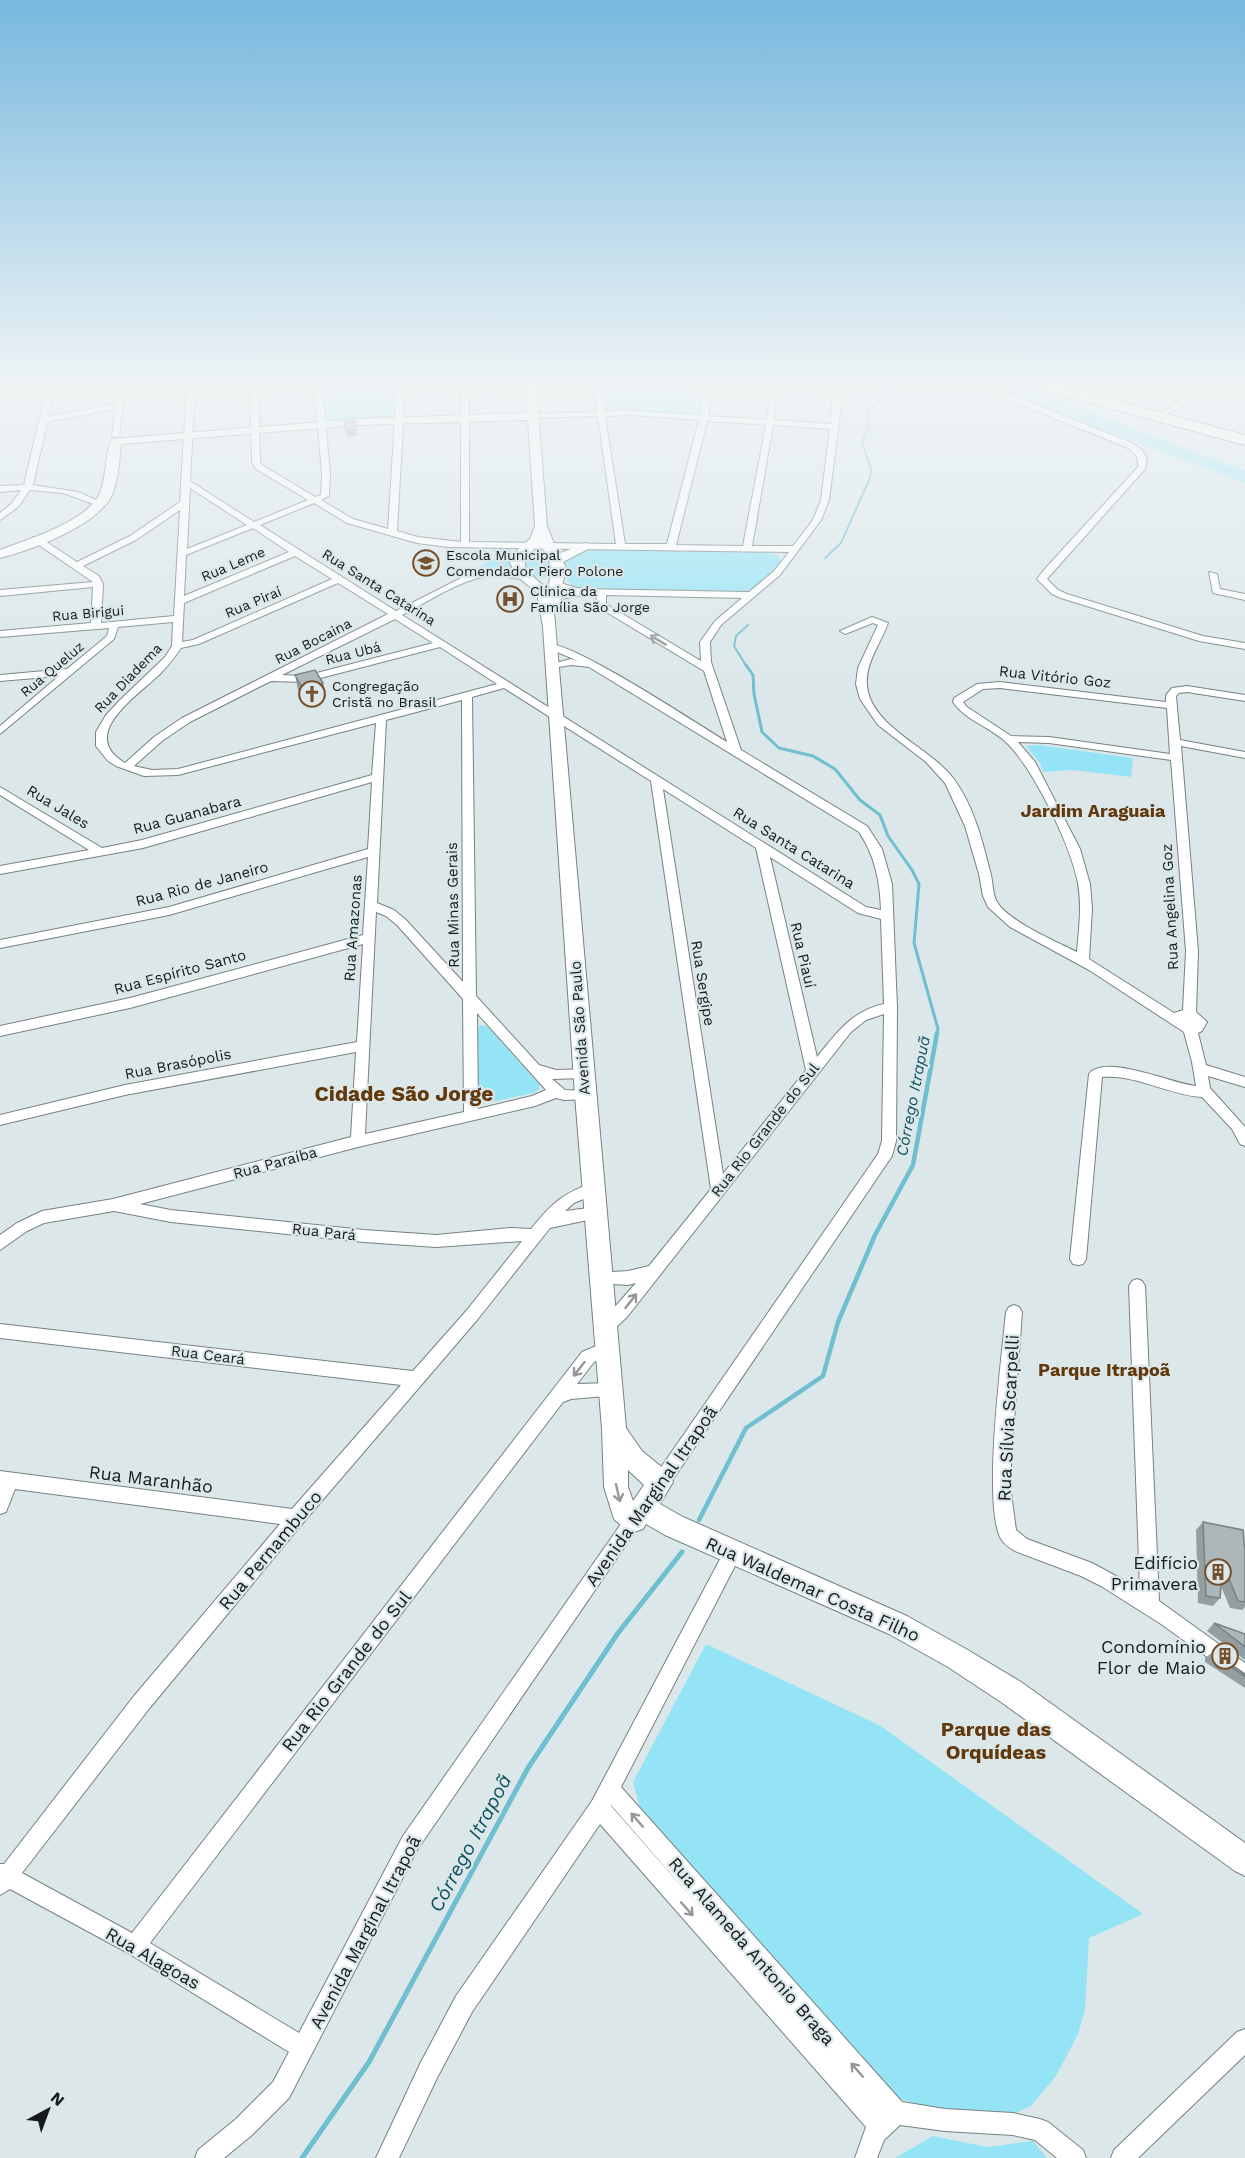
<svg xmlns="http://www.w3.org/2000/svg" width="1245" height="2158" font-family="'Work Sans',sans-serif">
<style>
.green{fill:#95e4f5}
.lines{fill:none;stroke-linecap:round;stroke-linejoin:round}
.stream-far3{stroke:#6fbfd0;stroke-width:2}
.stream-far2{stroke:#6fbfd0;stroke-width:3}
.stream-far1{stroke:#6fbfd0;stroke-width:4.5}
.stream{stroke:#6fbfd0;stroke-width:5}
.street-casing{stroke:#778184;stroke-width:2}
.secondary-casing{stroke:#778184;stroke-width:2}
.highway-casing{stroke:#778184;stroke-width:2}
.street{fill:#fff;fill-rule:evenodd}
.secondary{fill:#fff;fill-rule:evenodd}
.highway{fill:#fff;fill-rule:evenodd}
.wall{fill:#949da0}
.shaded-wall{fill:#788082}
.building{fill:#acb7ba;stroke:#788082;stroke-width:1.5}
.oneway{stroke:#969898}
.labels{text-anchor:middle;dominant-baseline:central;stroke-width:4.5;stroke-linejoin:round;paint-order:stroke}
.far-poi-label{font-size:14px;fill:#161a1b;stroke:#dbe7e9;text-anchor:start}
.far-street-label{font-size:14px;fill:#161a1b;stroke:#dbe7e9}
.street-label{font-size:15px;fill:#161a1b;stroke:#dbe7e9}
.water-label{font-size:16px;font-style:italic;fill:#0d5360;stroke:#dbe7e9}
.quarter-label{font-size:18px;font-weight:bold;fill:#61390c;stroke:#dbe7e9}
.near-street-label{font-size:18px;fill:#161a1b;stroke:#dbe7e9}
.near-poi-label{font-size:18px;fill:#161a1b;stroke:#dbe7e9;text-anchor:end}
.near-neighbourhood-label{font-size:20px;font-weight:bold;fill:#61390c;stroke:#dbe7e9}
.near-water-label{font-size:20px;font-style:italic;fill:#0d5360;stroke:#dbe7e9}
.district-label{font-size:21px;font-weight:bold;fill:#61390c;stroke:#dbe7e9}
</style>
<rect width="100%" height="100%" fill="#dbe7e9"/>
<!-- green -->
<g class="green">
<polygon points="325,386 396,386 394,414 389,418 327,420 324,403 326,401"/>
<polygon points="602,386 685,386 701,402 700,416 607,411"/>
<polygon points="1023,386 1245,471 1245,483 1011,395 1008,387"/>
<polygon points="493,549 509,549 515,552 512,567 475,572 472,570 500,556 499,553 492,551"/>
<polygon points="532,550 545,551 553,564 553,574 550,577 534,577 524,569 523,556"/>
<path d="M593 550 772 553 779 557 781 563C772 576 758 587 743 592L585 590C567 586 564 579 563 561L574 554Z"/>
<polygon points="1039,745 1133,758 1131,777 1073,770 1043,772 1040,763 1026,746"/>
<polygon points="480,1025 487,1026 539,1084 539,1089 534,1093 480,1104 478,1101 477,1029"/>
<polygon points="706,1644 881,1726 1143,1914 1089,1938 1085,2010 1078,2034 1056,2076 1031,2106 1015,2113 950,2113 886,2095 642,1815 633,1782"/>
<polygon points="933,2136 987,2147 1033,2141 1047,2158 895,2158"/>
</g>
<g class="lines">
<!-- stream-far3 -->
<g class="stream-far3">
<polyline points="825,558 841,543 870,478 871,469 862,443 868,428 867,412 885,395 879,386"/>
<polyline points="747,667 734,646 736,636 748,625"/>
</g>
<!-- stream-far2 -->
<polyline class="stream-far2" points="746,665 753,675 754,694 762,732 779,748 813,756 835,769 860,800 880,815 888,836 912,870 919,884 914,943 938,1029 937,1035"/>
<!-- stream-far1 -->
<polyline class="stream-far1" points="699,1520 746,1428 823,1376 838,1322 875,1235 913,1165 937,1033"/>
<!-- stream -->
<polyline class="stream" points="302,2158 369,2062 528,1768 618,1633 682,1552"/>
<!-- street casing -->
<g class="street-casing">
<g id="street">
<polygon points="47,386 55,386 48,417 115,404 117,386 125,386 119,438 112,436 115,409 47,422 33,485 78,492 103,503 99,506 63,493 30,490 18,507 0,520 0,513 12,503 21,490 0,492 0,486 24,485"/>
<path d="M187 386H195L190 481 254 522 308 500 256 469 252 462 250 386H258L260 462 262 465 315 497 321 495 322 473 314 386H322L330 473 329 496 321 500 353 519 388 529 397 389 401 387 405 389 397 531 418 537 461 542V386H469V542L616 544 598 416 533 418H530V414L597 412 593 386H601L605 411H632L700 415 703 405 686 386H694L711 405 708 416 766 420 769 405 752 386H761C775 400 778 401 774 420L831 424 832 399 820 386H829L840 398 841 407 829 500 821 520 780 575 721 625 710 642 711 662 741 750 867 826 882 849 892 884 897 1008 896 1141 892 1156 667 1488 661 1490 655 1488 653 1482 655 1476 878 1154 882 1141 884 1014 866 1020 851 1032 627 1317 612 1331 606 1333 600 1331 598 1326 636 1283 628 1285 597 1283 594 1278 597 1273 628 1271 649 1266 711 1189 651 781 504 688 472 697 476 996 539 1065 556 1070 588 1069 590 1073 588 1077 583 1078 552 1079 565 1090 590 1091 592 1095 590 1099 564 1100 556 1098 535 1106 358 1147 140 1204 171 1210 364 1230 436 1235 511 1228 531 1229C552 1203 563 1193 595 1182L600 1184 602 1188 600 1192 574 1203 565 1211 597 1207 602 1209 604 1213 602 1217 550 1228 477 1320 302 1524 148 1710 22 1873 132 1933 582 1352 608 1341 614 1343 616 1348 614 1353 594 1362 577 1384 611 1383 617 1385 619 1390 617 1395 571 1399 563 1402 150 1943 299 2033 403 1836 628 1514 634 1512 640 1514 643 1520 417 1850 289 2098 252 2135 224 2158H195L198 2150 236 2119 273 2082 289 2052 128 1953 10 1889 0 1895V1864H4L134 1696 280 1524 15 1489 6 1512 0 1514V1471L292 1509 401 1385 0 1338V1324L413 1371 467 1310 522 1241 436 1247 364 1242 171 1222 114 1211 44 1223 27 1231 0 1250V1235L17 1223 42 1211 113 1199 351 1137 356 1052 125 1095 0 1125V1115L125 1085 357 1042 363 944 130 1008 0 1036V1026L130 998 363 935 368 857 169 915 0 948V940L169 907 368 849 372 782 143 848 0 874V866L89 850 0 795V787L102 848 142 840 372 775 376 723 178 775 144 776 116 766 108 761 96 746V732L106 715 120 700 165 657 172 646 173 622 118 627 114 639 0 734V726L59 676 0 681V675L67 669 107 636 109 628 0 637V631L91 623 93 587 0 596V590L93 582 33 541V537H39L77 562 130 536 180 502ZM632 415 699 420 667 544H625L605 416ZM707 421 766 425 743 546 676 545ZM773 425 830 429 821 500 813 520 793 546H752ZM190 488 247 525 187 549ZM314 503 347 523 417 543 448 547 789 552 774 571 749 592 580 589 554 581 549 584 579 595H596L598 607 704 671 727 742C699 725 572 641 548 644V648L578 661 571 659 548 665 553 668 571 665 589 667 859 832C875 856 880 881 881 910L866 907 402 615C431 600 461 579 493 575 504 574 520 583 530 576L528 574 495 569 463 577 396 611 260 525ZM180 510 174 616 101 623 103 584 99 576 83 566 136 540ZM253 528 289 552 184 596 186 555ZM295 556 332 579 193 640 182 642 184 603ZM338 583 388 614 182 718 154 737 125 763C77 735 137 696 160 674 168 666 174 658 181 648L199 644ZM606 595 742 598 715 621 700 642 701 661 606 604ZM395 619 433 643 305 676 282 675ZM440 647 497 684 178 769 152 770 134 766 162 741 190 722 271 681 305 682ZM462 700 463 982 405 919 394 910 377 903 386 720ZM663 789 756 848 806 1070 723 1174ZM770 857 858 913 881 919 884 1004C852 1011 837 1032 817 1057ZM376 912 386 916 397 925 463 999 464 1112 365 1134ZM477 1013 546 1090 532 1096 478 1109Z"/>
<path d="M996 386H1004L1005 391 1010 394 1132 443 1142 450 1147 459 1145 469 1047 579 1058 590 1067 594 1203 636 1245 643V649L1199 641 1061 598 1052 594 1037 579 1043 571 1138 467C1139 456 1135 453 1126 447L1004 398 998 394Z"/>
<polygon points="1208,386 1218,386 1166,415 1159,413"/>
<polygon points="1209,572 1217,574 1220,589 1245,594 1245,600 1213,593"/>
<path d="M872 617 888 623C880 646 862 666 868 692 877 729 930 748 953 778 973 804 982 839 990 871 993 880 992 893 997 902 1008 921 1057 942 1077 952 1079 930 1082 906 1078 883 1070 844 1035 772 1008 744 991 727 966 721 953 702L954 698 977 684 1000 682 1166 702V695L1172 688 1187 686 1245 695V701L1187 692 1179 693 1176 696 1180 740 1245 752V758L1181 746 1198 951 1196 1012 1207 1022 1202 1031 1198 1033 1206 1065 1245 1077V1087L1208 1076 1210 1088 1245 1127V1146L1240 1144 1232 1129 1202 1097C1168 1095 1136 1074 1102 1077L1086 1259 1083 1264 1078 1265 1073 1264 1070 1259 1089 1074C1104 1053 1173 1084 1196 1086L1192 1062 1184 1032 1089 970 1010 927 988 907 983 896 979 874 965 826 945 783 926 762 878 725 860 699 856 684 858 668 878 625 873 623 845 634 840 631ZM1000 688 1167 708 1170 754 1049 737 1011 736 967 707 963 702 983 689ZM1018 742 1049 743 1171 760 1186 951 1183 1010 1174 1013 1089 959 1092 909 1090 884 1080 849 1035 762Z"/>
<path d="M1137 1279 1142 1281 1145 1286 1159 1601 1245 1663V1684L1161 1624 1101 1586 1081 1576 1015 1551C1010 1548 1005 1545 1001 1539 982 1505 1002 1356 1006 1312L1009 1307 1014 1305 1019 1307 1022 1312 1011 1462V1493L1016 1530 1027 1539 1092 1563 1140 1589 1129 1286 1132 1281Z"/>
<path d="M733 1543 739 1546 742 1552 739 1558 621 1787 902 2102 945 2109 1013 2113 1040 2119 1048 2122 1083 2150 1086 2158H1057L1035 2140 1013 2135 945 2131 900 2125 884 2140 877 2158H855L866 2127 600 1824 472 2012 437 2078 399 2158H376L421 2062 456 1996 592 1801 727 1546ZM611 1805 712 1921 611 1806Z"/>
<polygon points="1245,2029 1245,2055 1138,2158 1111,2158 1114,2150 1237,2032"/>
</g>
</g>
<!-- secondary casing -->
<g class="secondary-casing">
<g id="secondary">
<path d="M526 386H536L547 526 558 554 586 543 592 547 563 562 566 568 561 590 579 588 586 592 584 595 560 599 558 609 554 612 626 1428 642 1451 670 1474 673 1482 660 1504 683 1517 907 1616 966 1649 1021 1682 1245 1843V1876L1235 1871 1001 1702 948 1667 889 1634 665 1535 646 1524 643 1529 634 1532 625 1529 614 1519 604 1487 602 1429 575 1095 543 627 537 593 517 576 510 563 513 554 530 539 535 526 528 420 358 425 121 444C119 460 119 479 112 495 97 526 32 550 0 558V550C28 539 87 522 100 493 107 476 104 455 112 439L358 419 527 413ZM540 543 552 568 548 590C525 568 514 568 540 543ZM628 1470 644 1485 633 1501 628 1487Z"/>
<polygon points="1117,386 1131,386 1107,399 1103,400 1097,397"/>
</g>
</g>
<!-- highway casing -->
<g class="highway-casing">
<polygon id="highway" points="1037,386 1061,386 1245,435 1245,445 1039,389"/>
</g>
<!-- street -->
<use href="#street" class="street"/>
<!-- secondary -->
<use href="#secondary" class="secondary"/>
<!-- highway -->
<use href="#highway" class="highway"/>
</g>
<!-- wall -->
<g class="wall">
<polygon points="355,421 357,436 347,437 344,422"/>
<polygon points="295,675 323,683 326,697 305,703 298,690"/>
<polygon points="1203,1522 1245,1551 1245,1607 1242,1610 1230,1608 1221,1586 1220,1598 1213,1606 1198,1603 1196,1530"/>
<polygon points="1214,1623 1245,1634 1245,1660 1207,1631"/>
<polygon points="1213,1652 1245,1674 1245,1688 1205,1662 1205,1658"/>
</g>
<!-- shaded-wall -->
<polygon class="shaded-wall" points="323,683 326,697 305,703 302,688"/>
<!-- building -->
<g class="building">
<polygon points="355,421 356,430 346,431 344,422"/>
<polygon points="315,670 323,683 302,688 295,675"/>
<polygon points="1203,1522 1243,1530 1245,1551 1245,1602 1238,1601 1223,1564 1220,1598 1206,1596"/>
<polygon points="1214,1623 1245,1634 1245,1647"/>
<polygon points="1213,1652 1245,1674 1245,1676 1213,1655"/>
</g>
<!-- one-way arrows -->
<defs><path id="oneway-shaft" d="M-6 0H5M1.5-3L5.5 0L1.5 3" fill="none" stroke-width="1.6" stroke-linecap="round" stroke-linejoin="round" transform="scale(1.5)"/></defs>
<g class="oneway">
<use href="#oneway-shaft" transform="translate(658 640) rotate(-149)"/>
<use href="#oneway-shaft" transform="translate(631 1301) rotate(-52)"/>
<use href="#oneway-shaft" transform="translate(579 1369) rotate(128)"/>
<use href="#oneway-shaft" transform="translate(618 1493) rotate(77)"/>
<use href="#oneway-shaft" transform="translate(637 1820) rotate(-131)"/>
<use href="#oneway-shaft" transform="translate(687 1909) rotate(48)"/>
<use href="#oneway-shaft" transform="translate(857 2070) rotate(-131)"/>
</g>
<!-- sky -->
<linearGradient id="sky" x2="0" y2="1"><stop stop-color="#77b8de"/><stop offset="0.56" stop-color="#eff4f5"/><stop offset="1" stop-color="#eff4f5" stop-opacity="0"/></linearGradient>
<rect width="1245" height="688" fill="url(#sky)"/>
<!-- icons -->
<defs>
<g id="school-ring" transform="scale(1.35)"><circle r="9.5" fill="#dbe7e9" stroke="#76502c" stroke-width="1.5"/><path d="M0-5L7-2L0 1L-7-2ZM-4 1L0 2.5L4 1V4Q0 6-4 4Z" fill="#76502c"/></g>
<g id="hospital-ring" transform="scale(1.35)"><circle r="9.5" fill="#dbe7e9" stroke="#76502c" stroke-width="1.5"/><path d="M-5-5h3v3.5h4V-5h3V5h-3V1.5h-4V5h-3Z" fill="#76502c"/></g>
<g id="church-ring" transform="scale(1.35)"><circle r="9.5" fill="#dbe7e9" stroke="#76502c" stroke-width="1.5"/><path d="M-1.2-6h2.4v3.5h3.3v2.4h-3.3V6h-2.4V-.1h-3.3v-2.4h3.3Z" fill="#76502c"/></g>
<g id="building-ring" transform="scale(1.35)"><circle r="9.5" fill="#dbe7e9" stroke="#76502c" stroke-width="1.5"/><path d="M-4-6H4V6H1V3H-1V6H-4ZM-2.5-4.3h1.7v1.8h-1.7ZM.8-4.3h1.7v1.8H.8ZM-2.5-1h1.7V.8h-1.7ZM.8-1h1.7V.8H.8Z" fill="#76502c"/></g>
</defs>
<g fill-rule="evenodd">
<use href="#school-ring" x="426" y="563"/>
<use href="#hospital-ring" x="510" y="599"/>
<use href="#church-ring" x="312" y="694"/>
<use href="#building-ring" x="1218" y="1572"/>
<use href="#building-ring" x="1225" y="1656"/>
</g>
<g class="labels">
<!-- far-poi labels -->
<g class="far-poi-label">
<text x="446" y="555">Escola Municipal<tspan x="446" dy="16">Comendador Piero Polone</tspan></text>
<text x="530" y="591">Clínica da<tspan x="530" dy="16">Família São Jorge</tspan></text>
<text x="332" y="686">Congregação<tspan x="332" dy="16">Cristã no Brasil</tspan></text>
</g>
<!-- far-street labels -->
<g class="far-street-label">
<text transform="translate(233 564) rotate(-23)">Rua Leme</text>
<text transform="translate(379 587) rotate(32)">Rua Santa Catarina</text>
<text transform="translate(253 602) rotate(-23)">Rua Piraí</text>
<text transform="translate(88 613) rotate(-5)">Rua Birigui</text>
<text transform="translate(313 641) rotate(-27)">Rua Bocaina</text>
<text transform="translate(353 653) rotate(-14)">Rua Ubá</text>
<text transform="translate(52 669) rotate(-40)">Rua Queluz</text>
<text transform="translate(128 678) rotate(-46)">Rua Diadema</text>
</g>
<!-- street labels -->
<g class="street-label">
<text transform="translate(1055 677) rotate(6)">Rua Vitório Goz</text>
<text transform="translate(58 807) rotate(31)">Rua Jales</text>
<text transform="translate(187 815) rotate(-15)">Rua Guanabara</text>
<text transform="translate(794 848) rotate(32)">Rua Santa Catarina</text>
<text transform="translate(202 884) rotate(-15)">Rua Rio de Janeiro</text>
<text transform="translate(453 905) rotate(-91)">Rua Minas Gerais</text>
<text transform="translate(1170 907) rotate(-93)">Rua Angelina Goz</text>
<text transform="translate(353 928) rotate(-86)">Rua Amazonas</text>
<text transform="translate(803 955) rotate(77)">Rua Piauí</text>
<text transform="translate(180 972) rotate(-15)">Rua Espírito Santo</text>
<text transform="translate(703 983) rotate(81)">Rua Sergipe</text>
<text transform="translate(580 1028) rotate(-94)">Avenida São Paulo</text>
<text transform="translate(178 1064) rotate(-11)">Rua Brasópolis</text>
<text transform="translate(765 1130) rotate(-52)">Rua Rio Grande do Sul</text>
<text transform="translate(275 1163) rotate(-15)">Rua Paraíba</text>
<text transform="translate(324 1232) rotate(6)">Rua Pará</text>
<text transform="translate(208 1355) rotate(7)">Rua Ceará</text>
</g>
<!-- water labels -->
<g class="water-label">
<text transform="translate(913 1096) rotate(-79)">Córrego Itrapuã</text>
</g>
<!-- quarter labels -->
<g class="quarter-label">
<text x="1093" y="810">Jardim Araguaia</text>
<text x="1104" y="1369">Parque Itrapoã</text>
</g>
<!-- near-street labels -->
<g class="near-street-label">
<text transform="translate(1008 1418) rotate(-87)">Rua Sílvia Scarpelli</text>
<text transform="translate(151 1479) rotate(7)">Rua Maranhão</text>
<text transform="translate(651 1496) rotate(-55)">Avenida Marginal Itrapoã</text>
<text transform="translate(270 1550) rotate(-50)">Rua Pernambuco</text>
<text transform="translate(813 1589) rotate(24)">Rua Waldemar Costa Filho</text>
<text transform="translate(346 1671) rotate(-52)">Rua Rio Grande do Sul</text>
<text transform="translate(365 1932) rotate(-62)">Avenida Marginal Itrapoã</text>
<text transform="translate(752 1951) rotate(49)">Rua Alameda Antonio Braga</text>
<text transform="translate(153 1958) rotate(30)">Rua Alagoas</text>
</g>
<!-- near-poi labels -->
<g class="near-poi-label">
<text x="1198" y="1562">Edifício<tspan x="1198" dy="21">Primavera</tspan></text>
<text x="1206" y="1646">Condomínio<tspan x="1206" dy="21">Flor de Maio</tspan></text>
</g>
<!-- near-neighbourhood labels -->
<g class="near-neighbourhood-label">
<text x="996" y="1729">Parque das<tspan x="996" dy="23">Orquídeas</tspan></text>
</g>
<!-- near-water labels -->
<g class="near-water-label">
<text transform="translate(470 1843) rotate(-62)">Córrego Itrapoã</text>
</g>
<!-- district labels -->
<g class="district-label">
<text x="404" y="1093">Cidade São Jorge</text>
</g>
</g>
<!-- north arrow -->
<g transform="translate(48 2110) rotate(41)" stroke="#dbe7e9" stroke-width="4.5" paint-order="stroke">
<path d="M0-4.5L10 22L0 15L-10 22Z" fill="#161a1b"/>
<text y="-9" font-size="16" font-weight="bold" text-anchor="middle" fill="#161a1b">N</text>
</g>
</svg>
